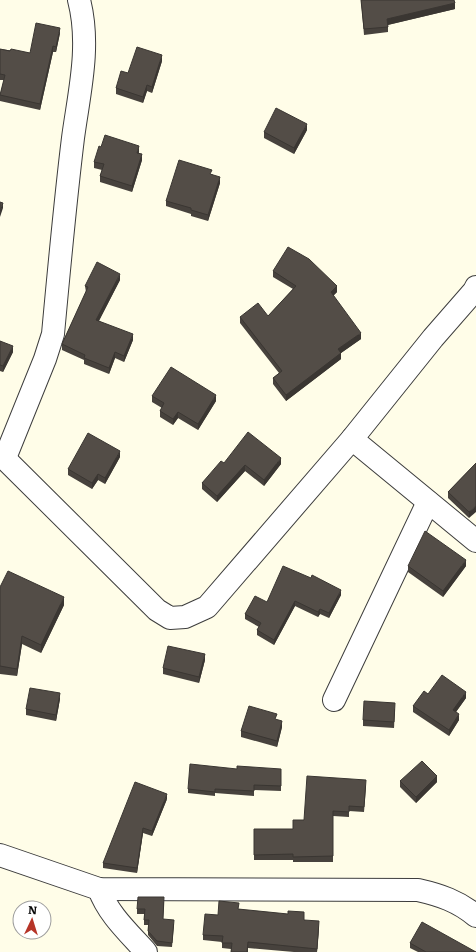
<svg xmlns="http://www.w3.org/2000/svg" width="476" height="952" font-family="Literata,serif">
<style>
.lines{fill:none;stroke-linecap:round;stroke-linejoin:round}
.minor-casing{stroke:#3d3d3d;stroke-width:24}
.minor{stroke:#fff;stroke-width:22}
.wall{fill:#47423d}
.shaded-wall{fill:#3a3632}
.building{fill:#534d47;stroke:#3a3632}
</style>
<rect width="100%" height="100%" fill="#fffde8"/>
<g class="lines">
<!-- minor casing -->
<g class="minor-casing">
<g id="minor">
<polyline points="352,439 476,541"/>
<polyline points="0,454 157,610 170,618 185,617 207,607 352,439 433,338 474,291 476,287"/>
<path d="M5 458 45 359 53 334C59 269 65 203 73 138 79 93 91 46 79 0"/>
<polyline points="334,700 428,502"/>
<path d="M0 855 99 889 418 890C440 895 458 901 476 916"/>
<path d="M99 889C108 914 128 932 146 952"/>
</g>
</g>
<!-- minor -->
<use href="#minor" class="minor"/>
</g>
<!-- wall -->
<g class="wall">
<polygon points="361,0 454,0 455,9 388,25 388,32 364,35"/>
<polygon points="60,33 56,52 53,52 40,110 0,101 0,95 4,80 0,80 0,49 30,53"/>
<polygon points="162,61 152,93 147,91 143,103 116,94 116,88 128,73"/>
<polygon points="307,130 294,154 264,138 264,132"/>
<polygon points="139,152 139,153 142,160 132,192 100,182 100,176 102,170 94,168 94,162"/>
<polygon points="212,174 220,183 208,221 191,216 191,214 166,206 166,201"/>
<polygon points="273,271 337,292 333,296 361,339 341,353 341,359 286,401 273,384 273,378 279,373 240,323 240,317 268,316 293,289 273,277"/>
<polygon points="120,280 99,321 133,340 124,362 115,358 109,374 84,364 84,360 62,350 62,344 86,292 85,286"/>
<polygon points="0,341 13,352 3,372 0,371"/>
<polygon points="152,396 216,401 198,430 178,418 173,425 160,417 160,411 162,408 152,402"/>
<polygon points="120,457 105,484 98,480 92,489 68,475 68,469"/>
<polygon points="224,463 281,464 264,486 245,471 217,502 202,489 202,483"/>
<polygon points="476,463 469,518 448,498 448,492"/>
<polygon points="408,566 466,566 443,597 408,572"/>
<polygon points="0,587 64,605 41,653 22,644 17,676 0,674"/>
<polygon points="341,595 329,618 320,614 318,617 295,606 274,645 257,635 257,630 259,627 245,619 245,614 267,602"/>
<polygon points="205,660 199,683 163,674 163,668"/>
<polygon points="428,694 466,698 456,712 459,720 449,736 413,712 413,706"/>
<polygon points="60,699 56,721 26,715 26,709"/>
<polygon points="395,709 394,728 363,726 363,720"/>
<polygon points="277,720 282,727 277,747 241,737 241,731"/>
<polygon points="237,769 281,769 281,791 254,790 254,796 215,793 215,796 188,793 188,789"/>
<polygon points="400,781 437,782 416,803 400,787"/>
<polygon points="366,786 364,812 349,811 349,817 333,816 333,862 293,862 293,860 254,860 254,829 293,829 304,820"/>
<polygon points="167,799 152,836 143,833 137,873 103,868 103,863"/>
<polygon points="164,902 163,919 174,924 172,947 157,946 148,935 148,925 144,925 144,914 137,914 137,909"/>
<polygon points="239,909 304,920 319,927 317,952 294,952 248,948 248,952 231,952 231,949 222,948 222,942 203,940 203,935 218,915"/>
<polygon points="410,943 476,952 418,952 410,948"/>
</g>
<!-- shaded-wall -->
<g class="shaded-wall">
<polygon points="455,3 455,9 387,25 387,19"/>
<polygon points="60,28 60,33 56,52 56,47"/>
<polygon points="53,46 53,52 40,110 40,104"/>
<polygon points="162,55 162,61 152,93 152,87"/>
<polygon points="147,85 147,91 143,103 143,97"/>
<polygon points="307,124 307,130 294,154 294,148"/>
<polygon points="139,146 139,152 137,159 137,153"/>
<polygon points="142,154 142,160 132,192 132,186"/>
<polygon points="220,177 220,183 208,221 208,215"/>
<polygon points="3,203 3,208 0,217 0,212"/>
<polygon points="120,274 120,280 96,326 96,320"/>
<polygon points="337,286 337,292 331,298 331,292"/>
<polygon points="361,333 361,339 341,353 341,359 286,401 286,395 338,349"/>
<polygon points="133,334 133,340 124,362 124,356"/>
<polygon points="13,346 13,352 3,372 3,366"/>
<polygon points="115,352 115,358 109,374 109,368"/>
<polygon points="216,395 216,401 198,430 198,424"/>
<polygon points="178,412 178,418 173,425 173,419"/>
<polygon points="120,451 120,457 105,484 105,478"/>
<polygon points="281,458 281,464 264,486 264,480"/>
<polygon points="245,465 245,471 217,502 217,496"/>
<polygon points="98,474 98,480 92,489 92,483"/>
<polygon points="476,506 476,512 469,518 469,512"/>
<polygon points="466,560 466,566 443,597 443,591"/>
<polygon points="341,590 341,595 329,618 329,613"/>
<polygon points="64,597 64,605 41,653 41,645"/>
<polygon points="295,601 295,606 274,645 274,640"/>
<polygon points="320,609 320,614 318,617 318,612"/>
<polygon points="22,636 22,644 17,676 17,669"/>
<polygon points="205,654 205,660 199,683 199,677"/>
<polygon points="466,692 466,698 453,716 453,710"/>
<polygon points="60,693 60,699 56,721 56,715"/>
<polygon points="459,714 459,720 449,736 449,730"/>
<polygon points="282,721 282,727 277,747 277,741"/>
<polygon points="437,776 437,782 416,803 416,797"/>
<polygon points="167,794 167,799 152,836 152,831"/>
<polygon points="143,828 143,833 137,873 137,868"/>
<polygon points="319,921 319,927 317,952 317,949"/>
</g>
<!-- building -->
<g class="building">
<polygon points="361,0 454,0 455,3 387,19 388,27 364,29"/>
<polygon points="36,23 60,28 56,47 53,46 40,104 0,95 5,75 0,74 0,49 10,51 11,49 30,53"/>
<polygon points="137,47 162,55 152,87 147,85 143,97 116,88 121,71 128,73"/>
<polygon points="276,108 307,124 294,148 264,132"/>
<polygon points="105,135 139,146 137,153 142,154 132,186 100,176 104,164 94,162 99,146 101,147"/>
<polygon points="179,160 212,170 210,174 220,177 208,215 191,210 191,208 166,201"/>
<polygon points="0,202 3,203 0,212"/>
<polygon points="288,247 309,259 337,286 331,292 361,333 338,349 341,353 286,395 273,378 282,371 240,317 258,303 268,316 296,286 273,271"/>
<polygon points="97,262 120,274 96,320 133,334 124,356 115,352 109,368 84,358 85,355 62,344 88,287 85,286"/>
<polygon points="0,341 13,346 3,366 0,365"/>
<polygon points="171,367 216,395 198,424 178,412 173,419 160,411 164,403 152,396"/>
<polygon points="248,432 281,458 264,480 245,465 217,496 202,483 221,461 224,463"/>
<polygon points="88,433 120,451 105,478 98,474 92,483 68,469"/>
<polygon points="476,463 476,506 469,512 448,492"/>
<polygon points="425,531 466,560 443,591 408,566"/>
<polygon points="283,566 311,578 312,575 341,590 329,613 320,609 318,612 295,601 274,640 257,630 261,623 245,614 255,596 267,602"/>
<polygon points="8,571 64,597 41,645 22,636 17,669 0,666 0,587"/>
<polygon points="168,646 205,654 199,677 163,668"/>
<polygon points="442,675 466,692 453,710 459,714 449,730 413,706 424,691 428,694"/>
<polygon points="30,688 60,693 56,715 26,709"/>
<polygon points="364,701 395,703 394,722 363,720"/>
<polygon points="249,706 277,714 275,719 282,721 277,741 241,731"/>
<polygon points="422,761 437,776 416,797 400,781"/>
<polygon points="190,764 237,769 237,766 281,769 281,786 254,785 254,791 215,789 215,792 188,789"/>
<polygon points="307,776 366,780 364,807 349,806 349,812 333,811 333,856 293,857 293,854 254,855 254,829 293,829 293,820 304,820"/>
<polygon points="135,782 167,794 152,831 143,828 137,868 103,863"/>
<polygon points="138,897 164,897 163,919 174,920 172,943 157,941 148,931 149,920 144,920 145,909 137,909"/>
<polygon points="219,901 239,903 238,909 288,914 288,911 304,912 304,920 319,921 317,949 248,942 247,952 231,952 232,943 222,943 223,936 203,935 205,914 218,915"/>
<polygon points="422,922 476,952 426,952 410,943"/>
</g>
<!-- north arrow -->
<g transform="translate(32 920) rotate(4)"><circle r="19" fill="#ffffff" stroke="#9d9d9d"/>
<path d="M0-3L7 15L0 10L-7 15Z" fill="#b63427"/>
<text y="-6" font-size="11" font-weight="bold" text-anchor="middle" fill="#0a0a0a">N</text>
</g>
</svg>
